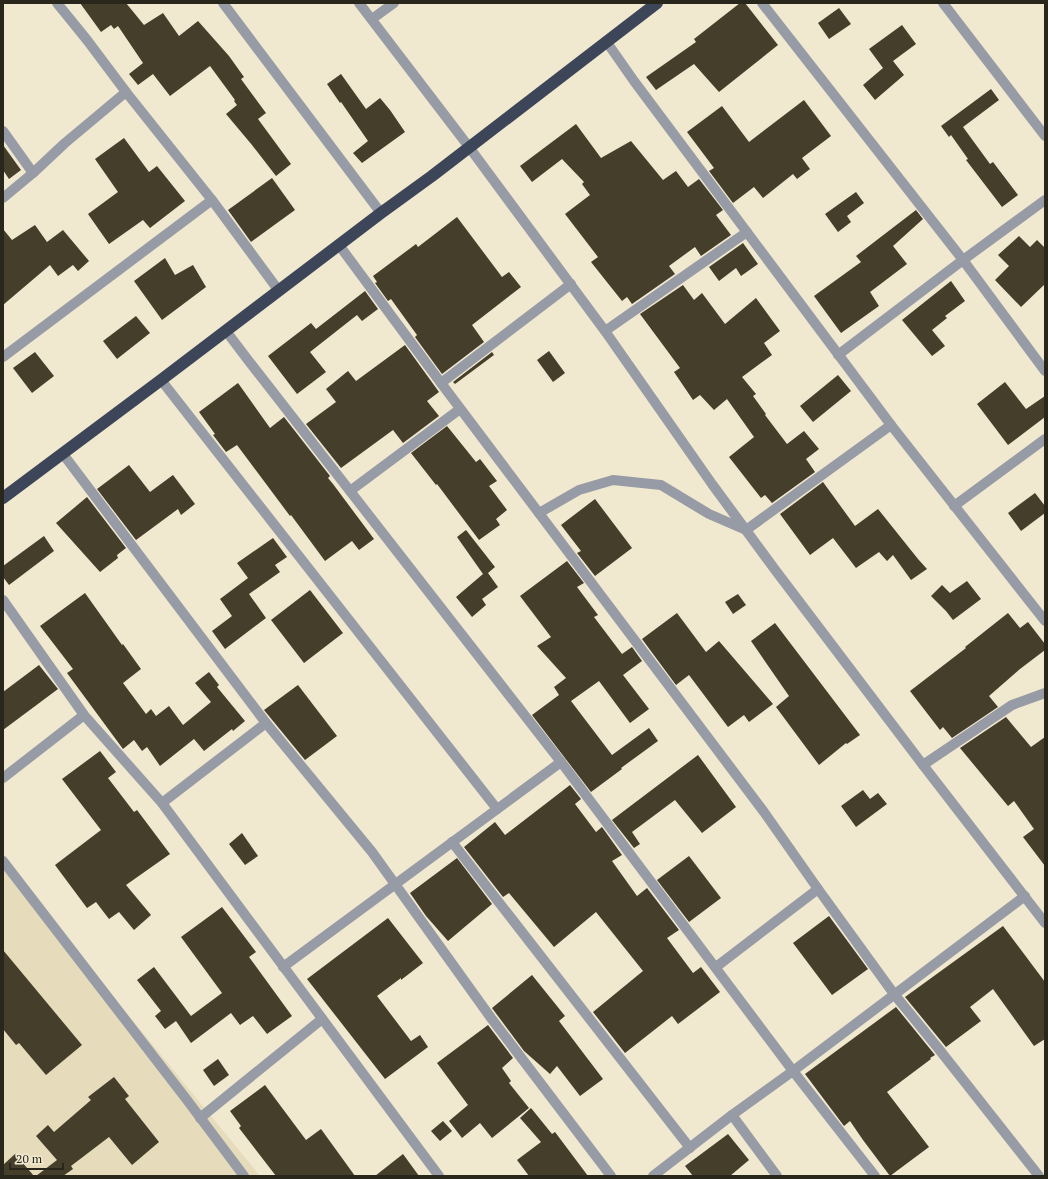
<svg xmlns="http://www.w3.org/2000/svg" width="1048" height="1179" font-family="'PT Serif',serif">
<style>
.built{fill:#e6dcbc}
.building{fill:#453e2a}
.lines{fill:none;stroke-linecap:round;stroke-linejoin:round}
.minor{stroke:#969ba5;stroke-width:10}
.highway{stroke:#3d4659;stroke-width:12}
</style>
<rect width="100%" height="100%" fill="#f0e8cf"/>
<!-- built -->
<polygon class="built" points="3,862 260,1176 3,1176"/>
<!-- building -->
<g class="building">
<polygon points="80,3 126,3 144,25 163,13 179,36 198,21 229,56 244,77 241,79 266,113 258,119 291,164 276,176 252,145 226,114 237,105 234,101 235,100 210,66 170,96 153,74 138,85 129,74 143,63 118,26 114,29 111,25 101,32"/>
<polygon points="740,3 745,3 778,45 719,92 694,64 656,90 646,77 696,42 694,39"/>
<polygon points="839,8 851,24 829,39 818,23"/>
<polygon points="902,25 916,44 893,61 904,75 875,100 863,85 883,68 869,49"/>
<polygon points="341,74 366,109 380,98 390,110 405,132 362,163 353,153 368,141 341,102 340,103 327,84"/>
<polygon points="991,89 999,100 963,127 990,164 993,162 1018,195 1002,207 966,160 968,159 951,135 949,137 941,126"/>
<polygon points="804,100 831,136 802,158 810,169 797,179 793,174 763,198 754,187 733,203 709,171 714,168 687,132 722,106 749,142"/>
<polygon points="576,124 601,158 631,141 663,180 676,171 688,187 699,179 723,210 716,215 731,235 701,256 695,247 669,266 675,274 632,304 627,297 622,301 591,262 598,257 565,214 590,195 582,184 584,182 562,159 532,182 520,166"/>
<polygon points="124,138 149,172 157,166 185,201 150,228 143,220 109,244 88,214 118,192 95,159"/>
<polygon points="3,145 21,170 9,179 3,170"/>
<polygon points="272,178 295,210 251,242 228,210"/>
<polygon points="856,192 864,203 847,216 851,222 838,232 825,214"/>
<polygon points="916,210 923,219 893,246 907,264 870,292 879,306 841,333 814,296 861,262 856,256"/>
<polygon points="457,217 502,277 509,272 521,287 472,325 484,342 442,374 415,337 417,335 391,299 388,301 375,283 377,282 373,276 416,244 418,247"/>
<polygon points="35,225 47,242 63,230 89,261 78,271 73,265 58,276 50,265 3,305 3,229 12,240"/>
<polygon points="1019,236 1030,247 1037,240 1045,248 1045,284 1021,307 995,280 1009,266 998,255"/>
<polygon points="743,243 758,264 741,276 736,268 719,281 709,267"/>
<polygon points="165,258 175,275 193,265 206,287 162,320 134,281"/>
<polygon points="951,281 965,301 945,316 947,318 932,330 945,346 932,356 902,320"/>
<polygon points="683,285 694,300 702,293 725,324 756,298 780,331 764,343 772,355 742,377 756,394 753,396 766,414 765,415 787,444 804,431 819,449 806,459 815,472 772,503 765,495 761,498 729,457 754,437 727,399 714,410 700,395 693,400 674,372 680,368 640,314"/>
<polygon points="365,291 378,309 362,321 357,315 310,352 326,372 297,394 268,356 311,323 316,329"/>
<polygon points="136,316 150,333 117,359 103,341"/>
<polygon points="405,345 439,392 427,401 439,416 403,443 393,430 341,468 306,424 336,402 326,389 348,371 356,381"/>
<polygon points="549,351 565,373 553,382 537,360"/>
<polygon points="35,352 54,376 32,393 13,368"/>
<polygon points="492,352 494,355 455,384 453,382"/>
<polygon points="838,375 851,391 813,422 800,406"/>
<polygon points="1005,382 1026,409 1045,396 1045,417 1008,445 977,404"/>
<polygon points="238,383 270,428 284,417 330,476 328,478 333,484 374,539 359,550 352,541 325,561 291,515 290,516 237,445 226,452 213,435 215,434 199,412"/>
<polygon points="447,426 476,462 480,459 497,481 489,486 507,510 496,519 500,525 479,540 437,484 436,485 411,453"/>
<polygon points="129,465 150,492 173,475 195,504 181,515 178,509 136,540 97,489"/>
<polygon points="823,482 855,526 878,509 918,559 927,569 911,580 893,555 887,561 879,552 856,568 833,538 810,555 780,514"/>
<polygon points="1035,493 1045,506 1045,513 1021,531 1008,513"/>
<polygon points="87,497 126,548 117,555 118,558 100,572 56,523"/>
<polygon points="595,499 632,548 595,576 577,553 581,551 561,525"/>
<polygon points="466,530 495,567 488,573 498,587 482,599 486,605 472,617 456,597 483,574 457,537"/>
<polygon points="44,536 54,551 9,585 3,577 3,566"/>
<polygon points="273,538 287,557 275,565 280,572 249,594 266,618 225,649 212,631 232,616 220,599 248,578 237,563"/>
<polygon points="567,561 584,583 577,587 598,615 594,617 622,654 632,647 642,661 623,675 649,709 630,723 599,681 571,701 612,755 649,728 658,741 621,768 622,769 591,792 532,715 559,695 554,687 566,678 537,646 551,637 520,596"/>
<polygon points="967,581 981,599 953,620 946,611 931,596 942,585 950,593"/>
<polygon points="310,590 343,633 304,663 271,620"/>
<polygon points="85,593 122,645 123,644 141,669 123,683 146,714 151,709 156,716 169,706 183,725 211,702 195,683 209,672 219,685 217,687 245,721 233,731 232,729 204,751 194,739 160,766 147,747 142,751 134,740 123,749 67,673 73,669 40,626"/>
<polygon points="738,594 746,605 733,614 725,602"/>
<polygon points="677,613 706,652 719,641 773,704 749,722 744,715 728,727 689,675 676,685 642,639"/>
<polygon points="1008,613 1020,628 1028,622 1045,644 1045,650 1020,669 989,696 998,707 952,738 943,727 940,730 910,691 966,648 965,647"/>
<polygon points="775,623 860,735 847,744 846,743 819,765 776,707 789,696 751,641"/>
<polygon points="39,665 58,689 3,730 3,692"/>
<polygon points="298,685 337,736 305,760 264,710"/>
<polygon points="1006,717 1031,747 1045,737 1045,866 1023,837 1034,829 1014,801 1008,806 960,748"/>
<polygon points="100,751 116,772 108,778 134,812 137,810 170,854 126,885 151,915 134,930 119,912 109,919 96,902 87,908 55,865 101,830 62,779"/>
<polygon points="698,755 736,807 702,833 675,800 632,832 640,844 634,848 612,820"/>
<polygon points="570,785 581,799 575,804 596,832 602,827 622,855 612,861 637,896 647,888 679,930 667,938 693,973 701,967 720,992 678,1024 672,1016 625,1053 593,1012 643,971 596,912 554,947 509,893 503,897 464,847 495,822 505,835"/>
<polygon points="863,790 870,799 878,793 887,804 856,827 841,806"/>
<polygon points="242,833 258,856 245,865 229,844"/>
<polygon points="689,856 721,898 689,922 657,880"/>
<polygon points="457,858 492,904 448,941 426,916 410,893"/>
<polygon points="222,907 256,952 249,957 292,1016 267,1034 253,1016 240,1025 231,1013 191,1043 176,1021 165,1029 155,1016 161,1011 137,980 154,967 191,1016 222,993 181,937"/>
<polygon points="829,916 868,969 832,995 793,943"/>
<polygon points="388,918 423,963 401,980 401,978 377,996 411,1041 420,1035 428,1047 385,1079 307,979"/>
<polygon points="1003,926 1045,982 1045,1039 1034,1046 993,989 970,1007 981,1021 946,1047 905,997"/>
<polygon points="3,950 82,1045 46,1075 19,1043 16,1045 3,1029"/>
<polygon points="532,975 565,1016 559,1021 603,1079 580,1096 557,1066 550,1074 524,1051 492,1008"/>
<polygon points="896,1007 935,1055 930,1058 931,1059 887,1092 929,1147 890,1176 863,1140 850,1121 844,1126 805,1074"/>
<polygon points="488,1025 513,1058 502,1068 511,1081 509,1083 529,1108 492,1138 480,1123 462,1138 449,1121 468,1105 437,1063"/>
<polygon points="218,1059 229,1075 214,1086 203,1070"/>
<polygon points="114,1077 129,1096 125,1099 159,1142 132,1165 109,1137 71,1166 73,1169 63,1176 36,1176 57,1160 36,1136 48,1125 54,1132 91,1100 88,1097"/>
<polygon points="265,1085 306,1140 321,1129 355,1176 276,1176 239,1128 241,1126 230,1111"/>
<polygon points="531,1108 552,1134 555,1132 588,1176 529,1176 517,1160 541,1142 520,1118"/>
<polygon points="443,1121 452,1131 440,1141 431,1131"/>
<polygon points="728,1134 749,1160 730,1176 693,1176 685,1166"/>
<polygon points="15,1154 34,1176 3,1176 3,1165"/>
<polygon points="403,1154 419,1176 375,1176"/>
</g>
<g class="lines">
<!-- minor -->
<g class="minor">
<polyline points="57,3 87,40 126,92 212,200 279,291"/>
<polyline points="223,3 381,213"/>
<polyline points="359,3 469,147 605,331 712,484 776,571 923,765 1045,923"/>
<polyline points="762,3 963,260 1045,371"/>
<polyline points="943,3 1045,136"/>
<polyline points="372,19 394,3"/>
<polyline points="606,41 634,81 891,425 1045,621"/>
<polyline points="3,131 33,173"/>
<polyline points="3,198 33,173 65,143 126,92"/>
<polyline points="339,245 441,383 764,812 818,889 894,994 938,1048 1039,1176"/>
<polyline points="226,331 248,360 561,762 793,1071 875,1176"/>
<polyline points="605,331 747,232"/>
<polyline points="838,355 963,260 1045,200"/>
<polyline points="3,357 212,200"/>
<polyline points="161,380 497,809"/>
<polyline points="441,383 571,284"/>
<polyline points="63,454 266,723 372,852 491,1018 611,1176"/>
<polyline points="350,491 460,409"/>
<polyline points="954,506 1045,439"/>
<polyline points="539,513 579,490 613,480 661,485 709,514 746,530 891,425"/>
<polyline points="3,600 84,715 162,803 439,1176"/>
<polyline points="923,765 1012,705 1045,693"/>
<polyline points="3,778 84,715"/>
<polyline points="162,803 266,723"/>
<polyline points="452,842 690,1148"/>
<polyline points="3,861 187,1100 244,1176"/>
<polyline points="283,967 561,762"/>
<polyline points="716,967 818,889"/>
<polyline points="732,1115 777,1176"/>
<polyline points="200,1118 322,1019"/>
<polyline points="653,1176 732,1115 793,1071 1025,896"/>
</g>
<!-- highway -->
<polyline class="highway" points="3,498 161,380 381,213 432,176 657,3"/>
</g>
<!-- border -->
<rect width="1048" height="1179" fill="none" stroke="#29261c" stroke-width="8"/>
<!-- scale -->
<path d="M10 1163v6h53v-6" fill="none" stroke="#29261c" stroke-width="2"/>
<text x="16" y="1163" font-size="12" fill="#29261c" stroke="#f0e8cf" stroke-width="3" paint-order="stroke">20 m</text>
</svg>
